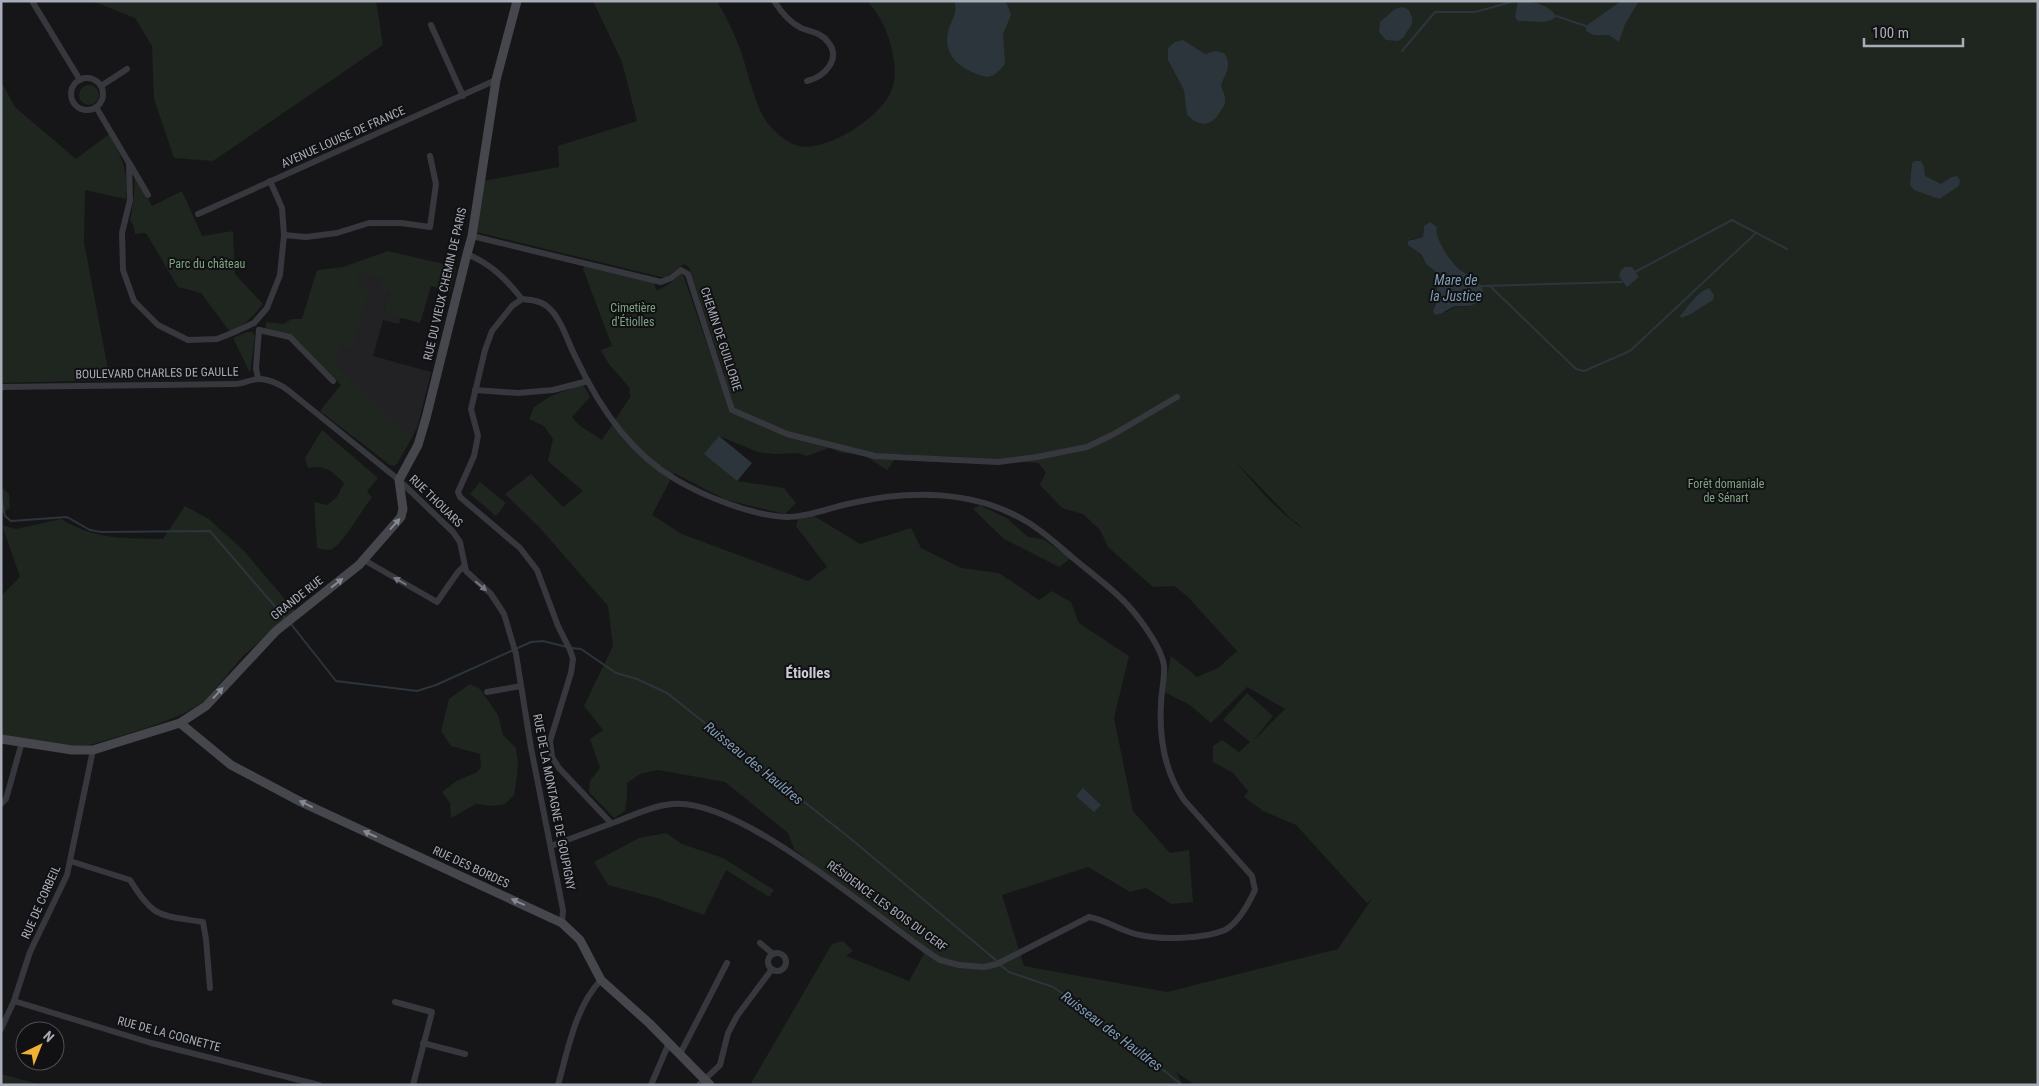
<svg xmlns="http://www.w3.org/2000/svg" width="2039" height="1086" font-family="'Roboto Condensed',sans-serif">
<style>
.built{fill:#222225}
.green{fill:#1e261f;fill-rule:evenodd}
.water{fill:#2c353c}
.lines{fill:none;stroke-linecap:round;stroke-linejoin:round}
.stream{stroke:#2c353c;stroke-width:2}
.street{stroke:#37383d;stroke-width:6}
.secondary{stroke:#45474d;stroke-width:9}
.oneway{fill:#858993}
.oneway2{fill:#757881}
.labels{text-anchor:middle;dominant-baseline:central;stroke-width:4;stroke-linejoin:round;paint-order:stroke}
.street-label{font-size:12px;fill:#a8adb8;stroke:#111113}
.park-label{font-size:12px;fill:#7fa381;stroke:#111113}
.water-label{font-size:14px;font-style:italic;fill:#7f9bb3;stroke:#111113}
.quarter-label{font-size:15px;font-weight:bold;fill:#c9ccd4;stroke:#111113}
</style>
<rect width="100%" height="100%" fill="#161618"/>
<!-- built -->
<polygon class="built" points="359,273 382,279 389,292 384,313 401,317 399,324 383,320 373,356 431,372 418,425 413,436 371,401 373,398 336,365"/>
<!-- green -->
<g class="green">
<polygon points="92,1 376,1 383,45 213,161 174,158 154,99 152,46 135,18"/>
<path d="M593 1H717C726 16 734 33 740 49 749 72 754 109 771 127 778 135 788 143 799 146 828 152 883 116 892 89 901 65 886 17 866 1H2038V1085H1195L1176 1072 1183 1085H750L832 944 843 941 853 951 846 956 909 981 924 954 794 849 788 833 725 782 658 770 640 774 627 783V797L625 811 614 818 589 792 590 781 600 768 590 739 603 730 584 706 613 646 608 606 540 528 505 494 531 474 563 507 583 491 548 461 553 439 544 426 529 419 534 407 551 396 583 384 590 397 572 417 579 425 602 440 630 397 629 387 608 363 601 350 612 346 583 269 585 266 654 283 657 291 669 284 681 273 684 277 721 385 725 375 689 267 684 264 665 278 476 232 483 181 559 167 558 146 637 121 622 62ZM1424 226 1435 231C1439 243 1448 262 1459 269 1467 275 1475 278 1482 286L1468 307 1457 306 1446 312 1433 311 1436 304 1438 278 1435 271 1426 264 1412 239 1423 237ZM719 436 758 452 775 454 797 453 807 456 829 448 842 453 862 454 887 470 899 454 916 455V458L930 462 938 456 1038 463 1046 472 1040 485 1062 508 1083 514 1100 530 1108 547 1153 587 1174 586 1188 597 1237 651 1218 668 1197 677 1171 656 1164 692 1190 705 1211 723 1247 687 1285 709 1254 740 1273 716 1247 693 1223 720 1250 742 1239 752 1222 740 1213 746V762L1233 773 1248 791 1244 797 1263 811 1296 825 1367 903 1373 897 1338 949 1167 992 1024 966 1002 895 1088 867 1130 892 1146 888 1171 904 1193 902 1189 850 1170 853 1133 811 1114 718 1129 656 1079 623 1071 602 1052 591 1039 600 999 573 961 568 921 548 911 528 860 544 811 514H800L796 526 827 567 808 581 682 534 652 515 674 473 726 500 785 514 796 503 784 488 737 481 705 454ZM1236 462 1290 518 1307 531C1279 514 1257 487 1236 462Z"/>
<path d="M1 81 15 107 76 159 109 134C123 160 128 169 126 199L85 190 84 242 110 380 1 383Z"/>
<circle cx="89" cy="95" r="10"/>
<path d="M135 176 152 206 182 191 202 236 233 231 235 274 263 304C253 317 245 325 230 332L201 293 178 287 146 233 135 234 133 224 130 221 134 195Z"/>
<polygon points="388,251 456,267 450,292 431,286 420,323 384,313 389,292 380,290 382,279 359,274 357,285 369,288 352,349 341,346 336,365 373,398 372,401 413,436 397,464 394,466 390,465 320,411 341,385 290,335 266,329 266,322 283,324 292,319 302,319 317,270 343,267"/>
<polygon points="247,332 252,332 255,336 250,373 233,338"/>
<path d="M322 430 378 478 367 491 372 498C361 509 342 548 329 550 325 550 321 549 317 548L314 502 327 505 337 497 344 483C331 470 326 465 308 468L305 458Z"/>
<polygon points="480,482 506,503 496,516 470,494"/>
<polygon points="1,487 9,494 10,508 1,514"/>
<polygon points="980,505 1008,519 1028,537 1043,539 1071,558 1059,567 1004,539 973,509"/>
<path d="M185 506 209 519 244 551 295 611 243 656 205 701 183 714 147 728 90 745 62 747 1 736V596L20 577 2 525 16 529 61 519C95 540 124 538 163 539Z"/>
<polygon points="470,684 480,689 498,715 503,735 516,748 518,762 517,776 514,795 505,804 491,806 476,804 451,818 450,803 442,792 458,780 476,773 481,768 480,754 451,746 441,731 449,699"/>
<polygon points="666,833 682,844 723,858 774,890 769,897 726,870 704,915 657,898 608,885 594,862 639,838"/>
<polygon points="1,1074 42,1085 1,1085"/>
</g>
<!-- water -->
<g class="water">
<path d="M954 1H1003L1007 4 1011 15 1003 34 1005 64C999 71 993 79 983 76 959 69 941 54 949 28 953 18 958 12 954 1Z"/>
<path d="M1518 1C1531 1 1549 4 1556 16 1549 26 1529 20 1518 21L1515 17Z"/>
<polygon points="1621,1 1639,1 1625,24 1619,42 1609,35 1594,35 1586,31 1586,26"/>
<polygon points="1403,7 1409,10 1412,18 1412,24 1403,38 1398,41 1386,40 1379,32 1380,22 1395,9"/>
<path d="M1183 40 1205 54 1215 51 1224 53C1233 65 1225 74 1221 85 1222 91 1226 95 1225 101 1225 105 1222 109 1220 112 1211 127 1200 127 1187 115L1184 90 1168 60V48L1175 42Z"/>
<polygon points="1915,161 1921,161 1924,167 1925,176 1941,184 1952,177 1957,176 1960,180 1959,186 1939,199 1914,190 1910,185 1912,163"/>
<path d="M1430 222 1437 227C1433 236 1451 263 1459 269 1467 275 1475 278 1482 286 1485 294 1478 305 1468 306 1463 307 1458 305 1453 307 1445 311 1444 313 1435 315L1433 311 1436 304 1438 278 1435 271 1426 264 1421 254 1408 245V241L1423 237 1424 226Z"/>
<polygon points="1625,267 1632,267 1639,277 1627,287 1619,276 1621,270"/>
<path d="M1709 288 1714 295 1713 300 1691 314 1681 318 1680 316C1688 307 1697 292 1709 288Z"/>
<polygon points="719,436 752,463 737,481 704,454"/>
<polygon points="1083,788 1101,805 1094,812 1076,796"/>
</g>
<g class="lines">
<!-- stream -->
<g class="stream">
<polyline points="1556,16 1586,26"/>
<polyline points="1402,51 1435,12 1475,12 1515,1"/>
<polyline points="1635,272 1732,220 1787,249"/>
<polyline points="1482,286 1622,282"/>
<polyline points="1490,286 1576,369 1584,371 1630,351 1756,233"/>
<polyline points="1,498 5,516 11,521 67,517 90,530 101,532 210,531 285,618"/>
<polyline points="291,624 336,681 417,691 436,685 531,642 543,641 567,647"/>
<polyline points="571,648 581,649 616,673 637,679 667,693 851,839 997,961"/>
<polyline points="1000,965 1009,972 1053,987 1095,1015 1182,1085"/>
</g>
<!-- street -->
<g class="street">
<polyline points="32,1 80,80"/>
<path d="M774 1C781 12 789 22 801 28 811 32 822 33 828 42 842 59 824 77 807 81"/>
<polyline points="431,25 463,96"/>
<circle cx="87" cy="94" r="16"/>
<polyline points="101,86 127,69"/>
<polyline points="96,107 129,163 130,200 122,233 123,270 134,301 158,325 188,340 217,339 232,333 254,323 267,308 280,275 284,235 282,208 270,181"/>
<polyline points="130,164 148,195"/>
<polyline points="198,214 496,80"/>
<polyline points="284,235 306,237 337,233 369,223 401,223 430,227 436,184 430,156"/>
<polyline points="472,236 661,282 671,278 681,270 688,274 732,410 787,434 875,456 998,462 1037,457 1087,447 1114,434 1177,397"/>
<path d="M467 254C491 264 506 279 522 299"/>
<polyline points="259,330 290,337 333,381"/>
<polyline points="258,378 256,368 259,330"/>
<path d="M1 387 235 384C243 384 251 379 259 379 269 379 282 385 289 391L399 480 453 532 460 542 466 571 491 594 504 614 516 654 531 748 563 910 562 923"/>
<polyline points="475,390 518,393 553,390 588,381"/>
<polyline points="364,560 437,602 458,572 464,566"/>
<polyline points="487,692 521,686"/>
<polyline points="1,804 6,799 22,742"/>
<path d="M551 846C573 838 596 829 618 821 636 814 653 806 672 804 742 797 879 921 940 960L959 965 984 967 997 964 1089 917C1107 920 1122 932 1140 935 1162 940 1204 939 1225 930 1238 923 1249 903 1255 890L1252 876 1184 800C1165 772 1159 738 1161 704 1161 692 1165 678 1164 666 1162 650 1149 632 1140 620 1123 596 1096 577 1073 558 1058 545 1042 530 1024 520 973 490 909 490 852 503 831 507 810 517 787 517 753 516 703 496 675 479 629 452 598 405 576 358 568 343 562 320 549 308 542 301 532 300 522 299L512 306 492 331 485 350 471 409 478 436 474 456 458 492 460 497 520 548 537 570 558 626 570 650 573 659 571 673 550 741 552 757 559 768 611 823"/>
<path d="M70 861 130 880C154 919 160 915 203 922L206 939 210 988"/>
<polyline points="760,943 773,954"/>
<circle cx="777" cy="962" r="9"/>
<polyline points="14,1001 151,1043 319,1085"/>
<polyline points="395,1002 432,1012 413,1085"/>
<polyline points="1,1029 14,1001 30,952 67,875 93,750"/>
<polyline points="423,1043 465,1054"/>
<polyline points="680,1054 727,963"/>
<path d="M558 1085C568 1050 575 1007 601 980"/>
<polyline points="651,1085 669,1043"/>
<polyline points="699,1085 720,1065 728,1033 737,1016 772,969"/>
</g>
<!-- secondary -->
<g class="secondary">
<polyline points="180,723 231,765 301,802 562,923 580,940 601,980 649,1023 710,1085"/>
<polyline points="1,739 72,750 93,750 180,723 206,706 276,631 359,565 401,517 403,509 399,480 418,445 426,418 467,254 472,236 496,80 517,1"/>
</g>
</g>
<!-- one-way arrows -->
<defs><path id="oneway-solid" d="M-6-.8H1V-3.2L6.5 0L1 3.2V.8H-6Z" transform="scale(1.25)"/></defs>
<g class="oneway">
<use href="#oneway-solid" transform="translate(395 524) rotate(-48)"/>
<use href="#oneway-solid" transform="translate(337 583) rotate(-38)"/>
<use href="#oneway-solid" transform="translate(218 693) rotate(-47)"/>
<use href="#oneway-solid" transform="translate(306 804) rotate(-154)"/>
<use href="#oneway-solid" transform="translate(370 834) rotate(-155)"/>
<use href="#oneway-solid" transform="translate(518 902) rotate(-155)"/>
</g>
<g class="oneway2">
<use href="#oneway-solid" transform="translate(400 581) rotate(-150)"/>
<use href="#oneway-solid" transform="translate(481 586) rotate(40)"/>
</g>
<g class="labels">
<!-- street labels -->
<g class="street-label">
<text transform="translate(343 137) rotate(-24)">AVENUE LOUISE DE FRANCE</text>
<text transform="translate(445 284) rotate(-77)">RUE DU VIEUX CHEMIN DE PARIS</text>
<text transform="translate(721 339) rotate(72)">CHEMIN DE GUILLORIE</text>
<text transform="translate(157 373) rotate(-1)">BOULEVARD CHARLES DE GAULLE</text>
<text transform="translate(436 501) rotate(44)">RUE THOUARS</text>
<text transform="translate(297 598) rotate(-38)">GRANDE RUE</text>
<text transform="translate(554 802) rotate(79)">RUE DE LA MONTAGNE DE GOUPIGNY</text>
<text transform="translate(471 867) rotate(25)">RUE DES BORDES</text>
<text transform="translate(41 902) rotate(-66)">RUE DE CORBEIL</text>
<text transform="translate(887 906) rotate(36)">RÉSIDENCE LES BOIS DU CERF</text>
<text transform="translate(169 1034) rotate(15)">RUE DE LA COGNETTE</text>
</g>
<!-- park labels -->
<g class="park-label">
<text x="207" y="264">Parc du château</text>
<text x="633" y="308">Cimetière<tspan x="633" dy="14">d'Étiolles</tspan></text>
<text x="1726" y="484">Forêt domaniale<tspan x="1726" dy="14">de Sénart</tspan></text>
</g>
<!-- water labels -->
<g class="water-label">
<text x="1456" y="280">Mare de<tspan x="1456" dy="16">la Justice</tspan></text>
<text transform="translate(754 763) rotate(39)">Ruisseau des Hauldres</text>
<text transform="translate(1112 1031) rotate(37)">Ruisseau des Hauldres</text>
</g>
<!-- quarter labels -->
<g class="quarter-label">
<text x="808" y="673">Étiolles</text>
</g>
</g>
<!-- border -->
<rect width="2039" height="1086" fill="none" stroke="#a8adb8" stroke-width="5"/>
<!-- north arrow -->
<g transform="translate(40 1046) rotate(43)"><circle r="24" fill="#111113" stroke="#4d4f55"/>
<path d="M0-4L9 19L0 12L-9 19Z" fill="#f2b134"/>
<text y="-8" font-size="14" font-weight="bold" text-anchor="middle" fill="#a8adb8">N</text>
</g>
<!-- scale -->
<path d="M1864 38v8h99v-8" fill="none" stroke="#a8adb8" stroke-width="2.5"/>
<text x="1872" y="38" font-size="15" fill="#a8adb8" stroke="#111113" stroke-width="4" paint-order="stroke">100 m</text>
</svg>
